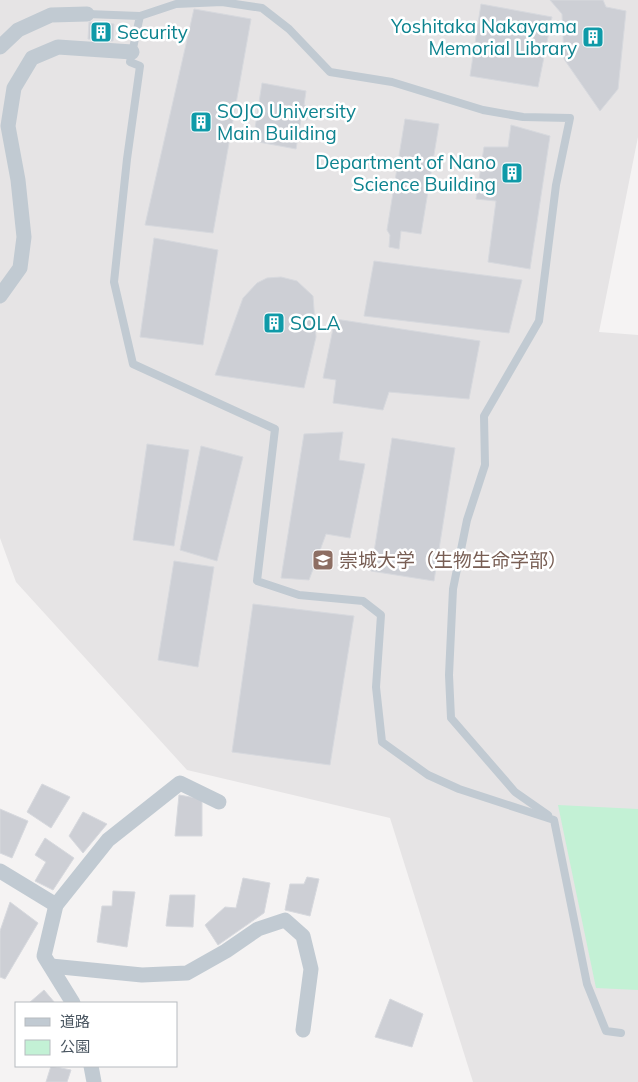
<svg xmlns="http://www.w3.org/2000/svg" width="638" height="1082" font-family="Mulish,'Noto Sans JP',sans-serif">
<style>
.education{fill:#e6e4e5}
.green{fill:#c3f1d5}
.building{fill:#cdcfd5;stroke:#d7d9de}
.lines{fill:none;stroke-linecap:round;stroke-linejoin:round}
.service{stroke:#c1cad2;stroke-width:8}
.minor{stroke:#c1cad2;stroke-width:15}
.labels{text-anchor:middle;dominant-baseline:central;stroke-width:5;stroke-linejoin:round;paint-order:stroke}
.culture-label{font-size:19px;fill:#0d838f;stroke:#fff;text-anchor:start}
.education-label{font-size:19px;fill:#785e54;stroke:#fff;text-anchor:start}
</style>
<rect width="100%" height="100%" fill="#f5f3f3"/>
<!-- education -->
<polygon class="education" points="0,0 638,0 638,137 599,332 638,335 638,1082 473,1082 390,818 187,770 16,582 0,538"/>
<!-- green -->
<polygon class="green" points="558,805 638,809 638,990 596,988"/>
<!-- building -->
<g class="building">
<polygon points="550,0 603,0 606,7 626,11 618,89 600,111 564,59 562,14"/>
<polygon points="481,4 552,17 538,87 470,76"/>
<polygon points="194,9 251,19 213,233 145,225"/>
<polygon points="89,22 114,24 113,41 88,39"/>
<polygon points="262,83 306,91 304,105 309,106 307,120 301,119 296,149 253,141"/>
<polygon points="405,119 439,124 421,234 401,231 399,249 389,247 390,235 387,230"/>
<polygon points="511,125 550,136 530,269 488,262 496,201 476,199 484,147 508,147"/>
<polygon points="154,238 218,250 203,345 140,337"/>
<polygon points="374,261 522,280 509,333 364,316"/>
<polygon points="281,277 297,281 313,296 316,337 304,388 215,375 243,298 257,283 267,278"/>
<polygon points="335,319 480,341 469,399 389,392 383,410 333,403 336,380 323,378"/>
<polygon points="343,432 339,460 365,464 350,538 326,534 309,580 281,578 304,434"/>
<polygon points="392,438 455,448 434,581 371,571"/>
<polygon points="147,444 189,450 174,546 133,540"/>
<polygon points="201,446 243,457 217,561 180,550"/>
<polygon points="174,561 214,567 198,667 158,660"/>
<polygon points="253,604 354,616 330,765 232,752"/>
<polygon points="42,784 70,797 51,828 27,812"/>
<polygon points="179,795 202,799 202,836 175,836"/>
<polygon points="0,809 28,821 12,858 0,853"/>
<polygon points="83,812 107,824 83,853 69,836"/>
<polygon points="45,838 74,858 53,890 35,881 46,862 35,855"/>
<polygon points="307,877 319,879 310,916 285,910 290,884 304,884"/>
<polygon points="243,878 270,883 264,913 218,945 205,925 225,907 236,908"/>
<polygon points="113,891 135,892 127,947 97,942 102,906 112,906"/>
<polygon points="170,895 195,895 193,927 166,926"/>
<polygon points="10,902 38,923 5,979 0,977 0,931"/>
<polygon points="44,990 55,1003 29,1003"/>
<polygon points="390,999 423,1014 412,1047 375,1037"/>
<polygon points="51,1066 71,1070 67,1082 46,1082"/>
</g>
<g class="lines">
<!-- service -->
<g class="service">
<polyline points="87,14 140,16 130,62 140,66 127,159 114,282 133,364 275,429 257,581 299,595 363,601 381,615 376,687 382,742 428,775 459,789 554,820 587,984 606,1031 621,1033"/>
<polyline points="140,16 176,4 222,2 262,8 289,29 330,72 392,82 483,110 523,117 570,118 556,185 539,321 484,416 485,465 467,520 453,589 449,675 451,718 515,792 548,815"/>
</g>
<!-- minor -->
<g class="minor">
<polyline points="0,47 18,30 51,15 87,14"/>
<polyline points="0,296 20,268 24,237 18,180 8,126 14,88 32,58 58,47 132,52"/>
<polyline points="0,871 56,905"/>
<polyline points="51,966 142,975 187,973 226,951 258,929 285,920 303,936 311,969 303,1030"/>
<polyline points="73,1003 44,956 56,905 108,840 180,783 219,802"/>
<polyline points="91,1066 94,1082"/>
</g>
</g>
<!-- icons -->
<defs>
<g id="building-square" transform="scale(1.125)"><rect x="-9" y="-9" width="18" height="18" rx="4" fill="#0f9aa8" stroke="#fff"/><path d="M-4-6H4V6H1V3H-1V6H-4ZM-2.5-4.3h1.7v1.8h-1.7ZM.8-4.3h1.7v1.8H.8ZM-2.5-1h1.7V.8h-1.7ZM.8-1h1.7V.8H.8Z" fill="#fff"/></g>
<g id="university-square" transform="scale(1.125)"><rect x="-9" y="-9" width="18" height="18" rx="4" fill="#8d6e63" stroke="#fff"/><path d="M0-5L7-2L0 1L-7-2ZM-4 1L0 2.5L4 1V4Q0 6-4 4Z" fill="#fff"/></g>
</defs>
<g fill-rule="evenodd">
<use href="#building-square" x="101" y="32"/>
<use href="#building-square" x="593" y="37"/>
<use href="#building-square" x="201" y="122"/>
<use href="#building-square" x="512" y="173"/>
<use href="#building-square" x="274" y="323"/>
<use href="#university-square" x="323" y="560"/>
</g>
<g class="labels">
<!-- culture labels -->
<g class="culture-label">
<text x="577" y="26" text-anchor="end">Yoshitaka Nakayama<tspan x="577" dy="22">Memorial Library</tspan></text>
<text x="117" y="32">Security</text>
<text x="217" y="111">SOJO University<tspan x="217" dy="22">Main Building</tspan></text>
<text x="496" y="162" text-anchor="end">Department of Nano<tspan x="496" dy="22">Science Building</tspan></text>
<text x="290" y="323">SOLA</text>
</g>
<!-- education labels -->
<g class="education-label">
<text x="339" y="560">崇城大学（生物生命学部）</text>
</g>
</g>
<!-- legend -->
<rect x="15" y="1002" width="162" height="65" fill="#ffffff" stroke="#b7bbc0"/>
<rect x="25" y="1018" width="25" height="8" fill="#c1cad2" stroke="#b7bbc0"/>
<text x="60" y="1027" font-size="15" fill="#4a5661">道路</text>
<rect x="25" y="1040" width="25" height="15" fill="#c3f1d5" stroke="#b7bbc0"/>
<text x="60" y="1052" font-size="15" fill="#4a5661">公園</text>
</svg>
